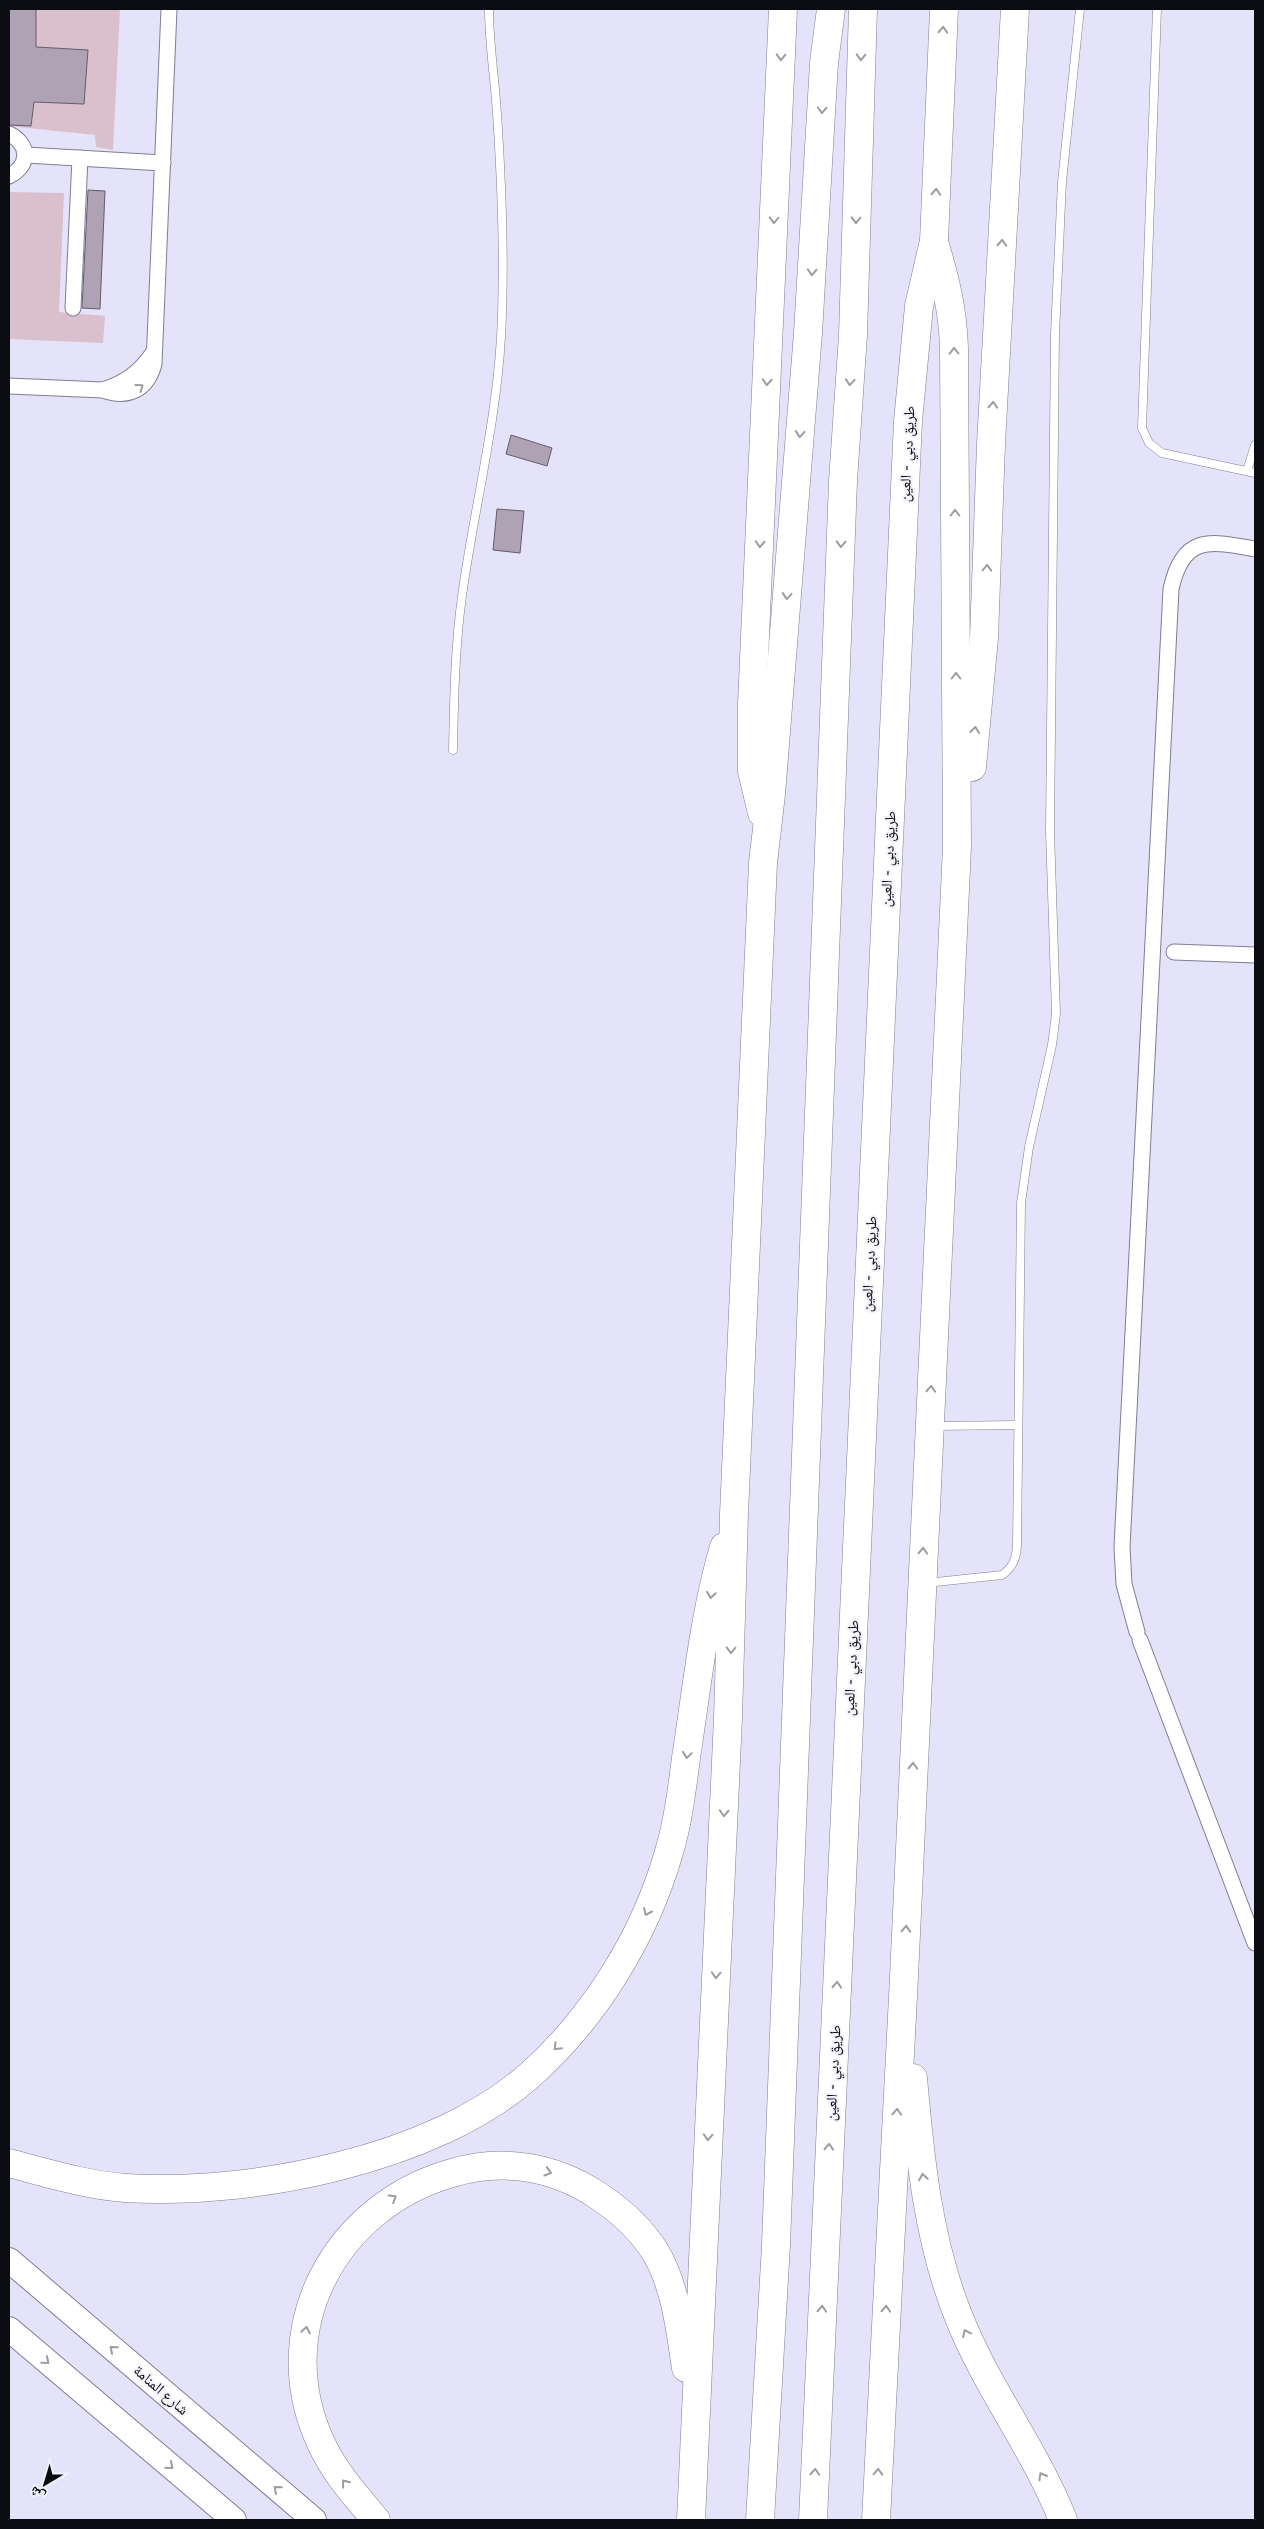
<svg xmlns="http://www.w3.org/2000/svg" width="1264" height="2529" font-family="'Varela Round','Noto Naskh Arabic',sans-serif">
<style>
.green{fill:#dabfcd}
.building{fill:#afa2b4;stroke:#675b6c}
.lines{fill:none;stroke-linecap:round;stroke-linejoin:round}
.lane-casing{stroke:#7f7e93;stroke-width:9}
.street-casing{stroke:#7f7e93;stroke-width:17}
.primary-casing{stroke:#7f7e93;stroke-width:26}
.highway-casing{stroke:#7f7e93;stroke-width:29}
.lane{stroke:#fff;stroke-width:8}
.street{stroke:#fff;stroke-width:15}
.primary{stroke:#fff;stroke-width:24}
.highway{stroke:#fff;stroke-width:28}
.oneway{stroke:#9d9da0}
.labels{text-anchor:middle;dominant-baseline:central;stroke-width:4;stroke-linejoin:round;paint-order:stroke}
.street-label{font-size:15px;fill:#0b0b12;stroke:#f2f2fb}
</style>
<rect width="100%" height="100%" fill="#e4e3fa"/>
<!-- green -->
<g class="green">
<polygon points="9,9 120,9 113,150 96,147 95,135 9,126"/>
<polygon points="9,192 64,193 59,312 105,316 103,343 9,339"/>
</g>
<!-- building -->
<g class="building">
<polygon points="9,9 36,9 36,47 88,50 84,104 34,102 31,126 9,125"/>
<polygon points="88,190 105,191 100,309 82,308"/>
<polygon points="511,435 552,448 547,466 506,454"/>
<polygon points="497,509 524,511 520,553 493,550"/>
</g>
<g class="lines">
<!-- lane casing -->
<g class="lane-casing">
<g id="lane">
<polyline points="1157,9 1142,428 1149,443 1162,453 1255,473"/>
<polyline points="1247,471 1255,445"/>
<path d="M453 750C454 699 455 647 462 596 474 509 496 425 501 337 505 263 502 188 497 114 495 79 489 45 489 9"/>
<polyline points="935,1426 1018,1425"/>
<path d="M926 1583 1002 1575C1013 1567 1016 1559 1017 1546L1021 1203 1029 1147 1052 1045 1056 1014 1050 831 1055 334 1062 182 1080 9"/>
</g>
</g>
<!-- street casing -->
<g class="street-casing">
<g id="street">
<path d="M9 134C30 144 30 166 9 176"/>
<polyline points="26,155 163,163"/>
<polyline points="73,308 80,158"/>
<path d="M9 386 103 390C128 399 147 390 154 364L169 9"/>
<path d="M103 390C125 383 140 372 153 353"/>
<polyline points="1174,952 1255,955"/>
<path d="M1137 1632 1124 1584 1122 1547 1171 589C1183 534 1210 541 1255 549"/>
<polyline points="1140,1640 1255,1943"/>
</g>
</g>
<!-- primary casing -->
<g class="primary-casing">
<g id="primary">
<polyline points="9,2260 314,2520"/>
<polyline points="9,2329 234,2520"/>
</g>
</g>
<!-- highway casing -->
<g class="highway-casing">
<g id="highway">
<polyline points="972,767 984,638 991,444 1015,9"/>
<polyline points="762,813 752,771 752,704 783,9"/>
<path d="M913 2078C920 2158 928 2240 958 2315 986 2387 1035 2449 1063 2520"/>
<path d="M9 2163C47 2173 86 2185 125 2188 249 2196 435 2160 530 2075 595 2017 645 1936 669 1852 678 1822 682 1789 686 1758 697 1687 704 1615 724 1547"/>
<path d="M376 2520C356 2496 334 2472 321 2443 268 2329 335 2206 452 2173 502 2158 553 2166 597 2195 620 2210 641 2229 656 2253 676 2288 680 2329 686 2368"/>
<polyline points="691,2520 728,1718 734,1514 763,863 771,794 808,333 824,63 831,9"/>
<polyline points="760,2520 776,2245 843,481 853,335 863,9"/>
<polyline points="813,2520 908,421 919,306 934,241 944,9"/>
<path d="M876 2520 904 1977 957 847 954 348C953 311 945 278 934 242"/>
</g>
</g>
<!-- lane -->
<use href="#lane" class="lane"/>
<!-- street -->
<use href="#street" class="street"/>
<!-- primary -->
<use href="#primary" class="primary"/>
<!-- highway -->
<use href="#highway" class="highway"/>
</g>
<!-- one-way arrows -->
<defs><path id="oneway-chevron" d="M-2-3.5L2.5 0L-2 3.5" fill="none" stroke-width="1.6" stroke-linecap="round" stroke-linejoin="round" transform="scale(1.25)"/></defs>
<g class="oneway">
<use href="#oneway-chevron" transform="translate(943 30) rotate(-87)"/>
<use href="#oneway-chevron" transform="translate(781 57) rotate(92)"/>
<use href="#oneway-chevron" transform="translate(861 57) rotate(92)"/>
<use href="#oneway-chevron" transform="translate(822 110) rotate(93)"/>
<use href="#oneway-chevron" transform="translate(936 192) rotate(-87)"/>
<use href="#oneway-chevron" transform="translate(774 220) rotate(92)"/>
<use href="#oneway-chevron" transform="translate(856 220) rotate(92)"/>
<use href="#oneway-chevron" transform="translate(1002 243) rotate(-87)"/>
<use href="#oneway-chevron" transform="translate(812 272) rotate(93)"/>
<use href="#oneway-chevron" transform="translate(954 351) rotate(-91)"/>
<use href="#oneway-chevron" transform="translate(767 382) rotate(93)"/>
<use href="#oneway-chevron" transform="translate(850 382) rotate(94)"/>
<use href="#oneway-chevron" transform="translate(140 387) rotate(-36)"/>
<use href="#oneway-chevron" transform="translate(993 405) rotate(-87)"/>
<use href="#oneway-chevron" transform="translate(800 434) rotate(95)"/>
<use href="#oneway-chevron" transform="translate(955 513) rotate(-90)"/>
<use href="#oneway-chevron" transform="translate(760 544) rotate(93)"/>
<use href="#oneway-chevron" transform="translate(841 544) rotate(92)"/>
<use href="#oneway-chevron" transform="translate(987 568) rotate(-88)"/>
<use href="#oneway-chevron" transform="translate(787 596) rotate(95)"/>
<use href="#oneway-chevron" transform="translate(956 676) rotate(-90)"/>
<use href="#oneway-chevron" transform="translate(975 730) rotate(-84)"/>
<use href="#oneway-chevron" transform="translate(931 1389) rotate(-87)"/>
<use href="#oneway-chevron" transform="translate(923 1551) rotate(-87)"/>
<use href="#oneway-chevron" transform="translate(711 1595) rotate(99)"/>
<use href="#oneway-chevron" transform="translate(731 1650) rotate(92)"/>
<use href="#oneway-chevron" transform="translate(687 1755) rotate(98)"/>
<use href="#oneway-chevron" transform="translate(913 1766) rotate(-87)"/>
<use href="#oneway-chevron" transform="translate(724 1813) rotate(93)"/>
<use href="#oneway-chevron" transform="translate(647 1912) rotate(114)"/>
<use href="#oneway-chevron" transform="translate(906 1929) rotate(-88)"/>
<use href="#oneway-chevron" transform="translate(716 1975) rotate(93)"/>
<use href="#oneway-chevron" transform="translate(837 1985) rotate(-87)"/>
<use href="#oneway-chevron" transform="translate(557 2047) rotate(133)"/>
<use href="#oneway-chevron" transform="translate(897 2112) rotate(-87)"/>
<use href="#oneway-chevron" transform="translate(708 2137) rotate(93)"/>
<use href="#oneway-chevron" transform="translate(829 2147) rotate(-87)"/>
<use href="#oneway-chevron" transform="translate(548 2172) rotate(16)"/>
<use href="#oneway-chevron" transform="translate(923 2177) rotate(-99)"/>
<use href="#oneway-chevron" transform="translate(393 2198) rotate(-32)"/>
<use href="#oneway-chevron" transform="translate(822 2309) rotate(-87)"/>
<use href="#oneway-chevron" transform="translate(886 2309) rotate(-87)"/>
<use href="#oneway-chevron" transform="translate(306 2330) rotate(-81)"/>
<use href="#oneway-chevron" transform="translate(966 2333) rotate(-116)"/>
<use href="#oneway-chevron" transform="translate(113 2349) rotate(-139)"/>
<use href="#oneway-chevron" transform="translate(46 2361) rotate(40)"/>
<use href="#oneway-chevron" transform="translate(170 2466) rotate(40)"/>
<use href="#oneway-chevron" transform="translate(815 2472) rotate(-87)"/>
<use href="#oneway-chevron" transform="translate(878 2472) rotate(-88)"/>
<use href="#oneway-chevron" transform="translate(1042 2476) rotate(-120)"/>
<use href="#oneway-chevron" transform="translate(345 2483) rotate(-128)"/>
<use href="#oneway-chevron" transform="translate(277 2489) rotate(-139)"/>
</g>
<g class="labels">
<!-- street labels -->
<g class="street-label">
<text transform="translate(907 454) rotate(-87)">طريق دبي - العين</text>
<text transform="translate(888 859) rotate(-87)">طريق دبي - العين</text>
<text transform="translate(869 1264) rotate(-87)">طريق دبي - العين</text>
<text transform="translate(851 1668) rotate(-87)">طريق دبي - العين</text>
<text transform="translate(833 2073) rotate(-87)">طريق دبي - العين</text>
<text transform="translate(161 2390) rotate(41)">شارع المنامة</text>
</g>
</g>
<!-- border -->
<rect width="1264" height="2529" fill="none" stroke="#0b0b12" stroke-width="20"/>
<!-- north arrow -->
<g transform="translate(45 2484) rotate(218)" stroke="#f2f2fb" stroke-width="4" paint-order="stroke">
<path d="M0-4L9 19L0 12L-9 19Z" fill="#0b0b12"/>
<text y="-8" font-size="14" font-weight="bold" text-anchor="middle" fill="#0b0b12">ش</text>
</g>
</svg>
